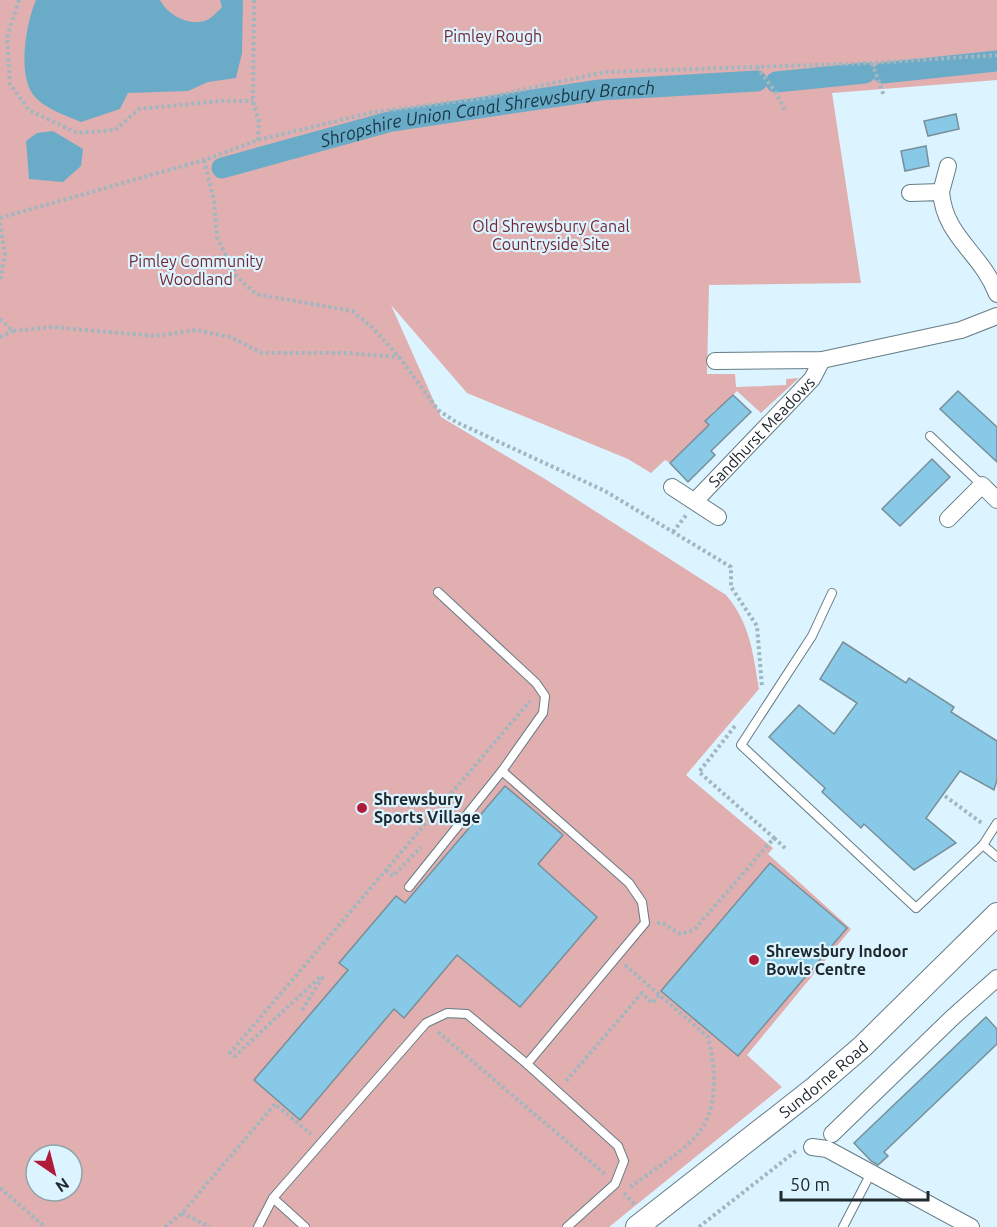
<svg xmlns="http://www.w3.org/2000/svg" width="997" height="1227" font-family="Ubuntu,sans-serif">
<style>
.green{fill:#e1afb0;fill-rule:evenodd}
.water{fill:#6aacc8}
.lines{fill:none;stroke-linecap:round;stroke-linejoin:round}
.canal{stroke:#6aacc8;stroke-width:21}
.building{fill:#87c9e6;stroke:#788f99;stroke-width:1.5}
.lane-casing{stroke:#667c85;stroke-width:10}
.street-casing{stroke:#667c85;stroke-width:18}
.secondary-casing{stroke:#667c85;stroke-width:24}
.path{stroke:#a2b6bf;stroke-width:4;stroke-dasharray:3 3;stroke-linecap:butt}
.lane{stroke:#fff;stroke-width:8}
.street{stroke:#fff;stroke-width:16}
.secondary{stroke:#fff;stroke-width:22}
.poi-dot{fill:#af1b39;stroke:#dbf4ff;stroke-width:2}
.labels{text-anchor:middle;dominant-baseline:central;stroke-width:4.5;stroke-linejoin:round;paint-order:stroke}
.park-label{font-size:16px;fill:#762831;stroke:#dbf4ff}
.street-label{font-size:16px;fill:#20292d;stroke:#dbf4ff}
.poi-label{font-size:16px;font-weight:bold;fill:#20292d;stroke:#dbf4ff;text-anchor:start}
.water-label{font-size:18px;font-style:italic;fill:#183744;stroke:#dbf4ff}
</style>
<rect width="100%" height="100%" fill="#dbf4ff"/>
<!-- green -->
<path class="green" d="M0 0H997V80L832 93 861 283 709 285 707 374H735L736 387 786 385V379L799 378 761 413 737 391 722 406 735 427 716 409 705 421 709 425 670 463 665 460 651 473 628 459 467 393 391 305 441 417 545 479 726 595C750 623 753 653 759 689L686 775 773 848 768 854 851 929 747 1055 782 1087 609 1227H0ZM36 1155H72V1191H36Z"/>
<!-- water -->
<g class="water">
<path d="M36 0H160C168 15 189 27 207 20 212 18 218 11 222 7L220 0H243L242 53 236 78 208 82 188 91 128 93 120 109 81 122C67 116 46 109 36 98 16 78 26 23 36 0Z"/>
<polygon points="53,131 83,149 81,166 63,182 29,179 26,141 37,133"/>
</g>
<g class="lines">
<!-- canal -->
<g class="canal">
<polyline points="883,73 997,61"/>
<polyline points="776,82 865,73"/>
<path id="s1" d="M222 168 392 121 600 90 757 81"/>
</g>
</g>
<!-- building -->
<g class="building">
<polygon points="956,114 959,129 928,136 924,121"/>
<polygon points="926,146 929,166 905,171 901,151"/>
<polygon points="958,391 997,427 997,462 940,409"/>
<polygon points="733,395 751,412 711,451 715,455 688,482 670,463 709,425 705,421"/>
<polygon points="932,459 950,477 900,526 882,509"/>
<polygon points="843,642 906,683 909,678 954,707 951,712 997,741 997,780 994,790 960,771 926,818 956,843 914,870 864,824 861,828 822,792 825,788 769,737 799,705 834,734 857,703 820,679"/>
<polygon points="505,786 563,835 538,864 597,917 520,1007 457,955 404,1018 394,1009 300,1120 254,1080 348,970 339,963 396,896 405,903"/>
<polygon points="770,863 847,928 738,1056 661,991"/>
<polygon points="986,1017 997,1029 997,1044 884,1152 888,1156 878,1165 871,1161 854,1143"/>
</g>
<g class="lines">
<!-- lane casing -->
<g class="lane-casing">
<g id="lane">
<polyline points="930,436 982,485"/>
<polyline points="832,593 812,636 741,745 916,908 983,845 997,857"/>
<polyline points="502,771 629,883 642,902 645,923 527,1064"/>
<polyline points="983,845 997,823"/>
<polyline points="409,887 502,771 543,713 545,696 536,683 438,592"/>
<polyline points="273,1198 305,1227"/>
<polyline points="258,1227 273,1198 426,1023 447,1013 467,1014 527,1064 618,1146 624,1161 615,1184 567,1227"/>
<polyline points="843,1227 871,1173"/>
</g>
</g>
<!-- street casing -->
<g class="street-casing">
<g id="street">
<polyline points="941,192 948,166"/>
<path d="M910 193 941 192C945 238 981 252 997 294"/>
<polyline points="715,361 822,360 961,330 997,316"/>
<polyline points="672,487 718,517"/>
<path id="s2" d="M695 501 812 379 822 360"/>
<polyline points="948,519 982,485 997,500"/>
<polyline points="832,1134 953,1017 997,978"/>
<polyline points="812,1147 827,1149 971,1227"/>
</g>
</g>
<!-- secondary casing -->
<g class="secondary-casing">
<g id="secondary">
<path id="s3" d="M637 1227 812 1090 863 1046 997 914"/>
</g>
</g>
<!-- path -->
<g class="path">
<polyline points="19,0 7,37 10,84 29,110 77,133 115,130 139,109 220,101 253,101"/>
<polyline points="254,0 253,101 259,122 258,140"/>
<polyline points="872,63 884,96"/>
<polyline points="757,67 774,90 786,112"/>
<polyline points="204,160 214,201 217,237 236,276 256,294 352,311 373,328 400,358 438,410 456,422 605,491 731,567 731,587 757,626 762,687"/>
<polyline points="0,218 204,160 258,140 374,112 484,98 605,72 872,63 997,55"/>
<polyline points="0,223 5,254 0,281"/>
<polyline points="0,319 13,331 51,327 156,336 196,330 230,337 262,353 345,353 399,357"/>
<polyline points="0,337 13,331"/>
<polyline points="673,532 687,514"/>
<polyline points="945,796 983,824"/>
<polyline points="774,838 786,849"/>
<polyline points="386,870 393,876 421,847"/>
<polyline points="657,923 663,923 680,934 694,930 774,838 699,772 735,726"/>
<path d="M625 965 708 1037C716 1067 719 1112 696 1136 678 1156 651 1171 629 1188"/>
<polyline points="302,1010 322,978 321,976 235,1056 230,1053 530,701"/>
<polyline points="438,1032 606,1175"/>
<polyline points="566,1081 642,993 652,1003 659,995"/>
<polyline points="0,1188 45,1227"/>
<polyline points="624,1193 635,1205"/>
<polyline points="182,1213 210,1227"/>
<polyline points="165,1227 182,1213 275,1104 311,1134"/>
<polyline points="699,1227 796,1151"/>
</g>
<!-- lane -->
<use href="#lane" class="lane"/>
<!-- street -->
<use href="#street" class="street"/>
<!-- secondary -->
<use href="#secondary" class="secondary"/>
</g>
<!-- markers -->
<g class="poi-dot">
<circle cx="362" cy="808" r="6"/>
<circle cx="754" cy="960" r="6"/>
</g>
<g class="labels">
<!-- park labels -->
<g class="park-label">
<text x="493" y="36">Pimley Rough</text>
<text x="551" y="226">Old Shrewsbury Canal<tspan x="551" dy="18">Countryside Site</tspan></text>
<text x="196" y="261">Pimley Community<tspan x="196" dy="18">Woodland</tspan></text>
</g>
<!-- street labels -->
<g class="street-label">
<text stroke="none"><textPath href="#s2" startOffset="96">Sandhurst Meadows</textPath></text>
<text stroke="none"><textPath href="#s3" startOffset="238">Sundorne Road</textPath></text>
</g>
<!-- poi labels -->
<g class="poi-label">
<text x="374" y="799">Shrewsbury<tspan x="374" dy="18">Sports Village</tspan></text>
<text x="766" y="951">Shrewsbury Indoor<tspan x="766" dy="18">Bowls Centre</tspan></text>
</g>
<!-- water labels -->
<g class="water-label">
<text stroke="none"><textPath href="#s1" startOffset="272">Shropshire Union Canal Shrewsbury Branch</textPath></text>
</g>
</g>
<!-- north arrow -->
<g transform="translate(54 1173) rotate(145)"><circle r="28" fill="#dbf4ff" stroke="#90a3ab" stroke-width="1.5"/>
<path d="M0-4.5L10 22L0 15L-10 22Z" fill="#af1b39"/>
<text y="-9" font-size="16" font-weight="bold" text-anchor="middle" fill="#20292d">N</text>
</g>
<!-- scale -->
<path d="M781 1191v9h147v-9" fill="none" stroke="#20292d" stroke-width="3"/>
<text x="790" y="1191" font-size="18" fill="#20292d" stroke="#dbf4ff" stroke-width="4.5" paint-order="stroke">50 m</text>
</svg>
